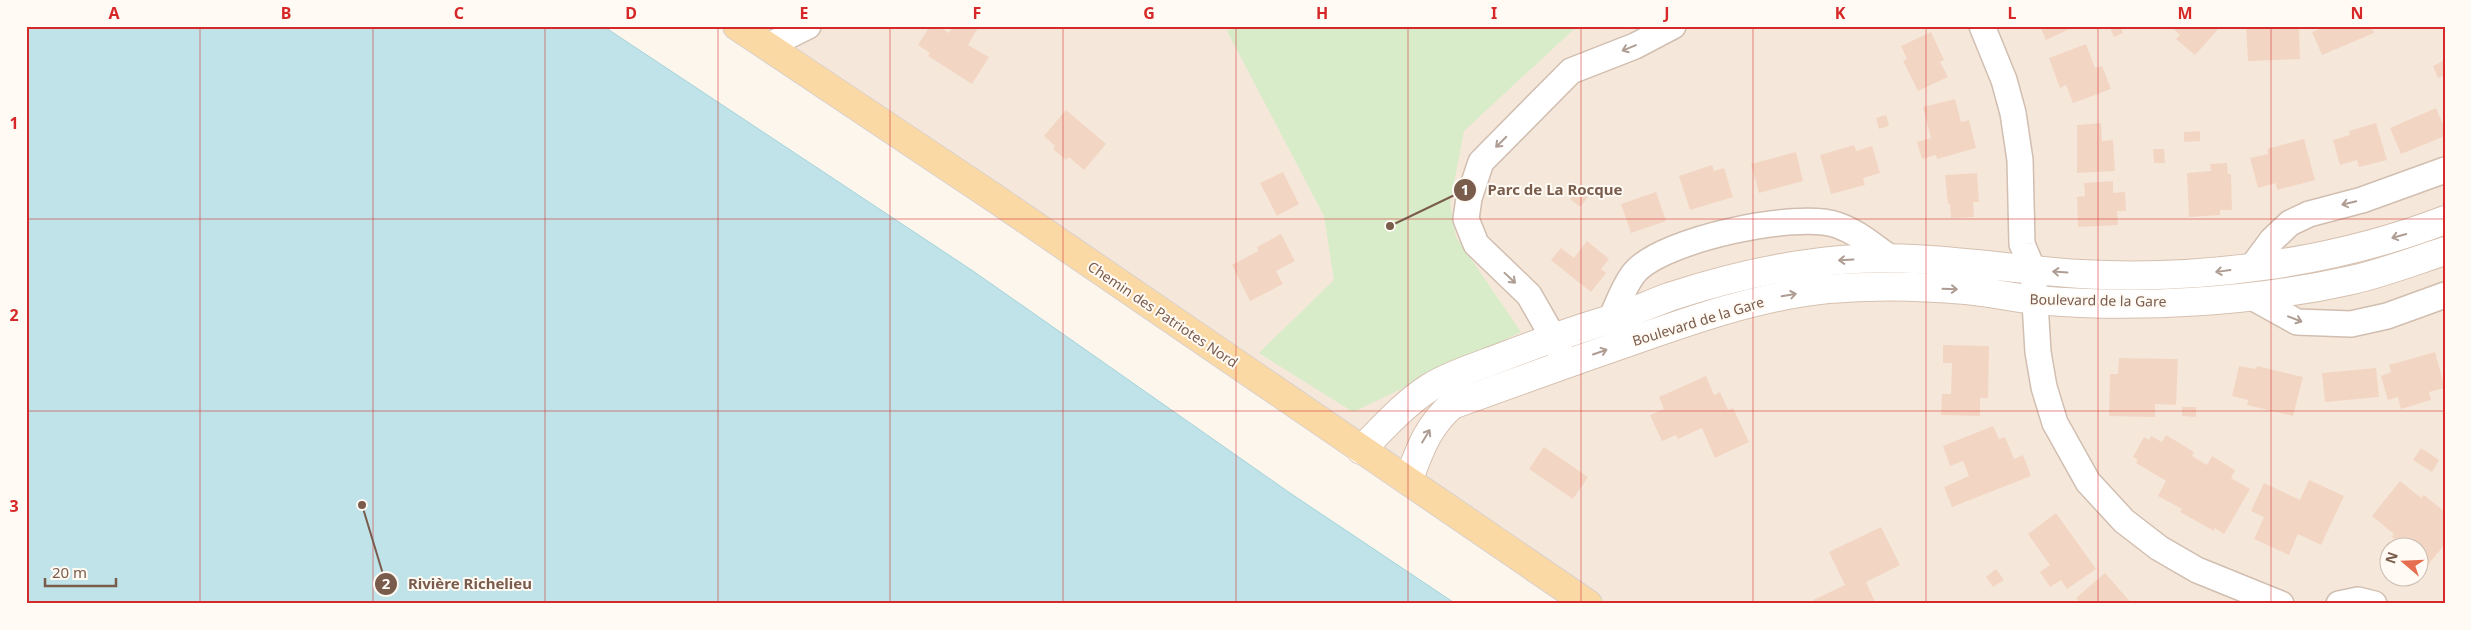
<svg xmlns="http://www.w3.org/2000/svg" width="2471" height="630" font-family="'Noto Sans',sans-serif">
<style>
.residential{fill:#f5e8da;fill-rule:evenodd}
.green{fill:#d8ecc9}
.water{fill:#bfe3e8;stroke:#a5d3da}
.building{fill:#f3d5c3}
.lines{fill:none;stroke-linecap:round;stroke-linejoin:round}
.street-casing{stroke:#d1beb0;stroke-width:28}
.secondary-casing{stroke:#d6c0b0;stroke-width:30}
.primary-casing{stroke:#dad1cd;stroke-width:30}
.street{stroke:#fff;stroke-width:25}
.secondary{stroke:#fff;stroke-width:28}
.primary{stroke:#fbd9a5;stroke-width:28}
.oneway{stroke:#af9d94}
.grid{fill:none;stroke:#d62828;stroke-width:1;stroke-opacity:0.55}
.labels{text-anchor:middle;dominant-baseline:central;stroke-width:4;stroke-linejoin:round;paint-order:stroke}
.street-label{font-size:14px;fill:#7a5c4d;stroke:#fffaf3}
.leader{fill:none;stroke:#7a5c4d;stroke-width:2}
.callout-dot{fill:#7a5c4d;stroke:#fffaf3;stroke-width:2}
.mark-label{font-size:15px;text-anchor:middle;font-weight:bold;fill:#fff}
.callout-label{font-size:15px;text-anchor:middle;font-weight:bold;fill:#7a5c4d;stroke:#fffaf3;stroke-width:4;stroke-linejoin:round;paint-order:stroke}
.neatline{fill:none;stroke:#d62828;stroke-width:2}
.grid-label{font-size:16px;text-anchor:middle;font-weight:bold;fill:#d62828}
</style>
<rect width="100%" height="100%" fill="#fdf6ec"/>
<!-- residential -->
<path class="residential" d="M765 26H2445V604H1601ZM2388 548H2418V578H2388Z"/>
<!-- green -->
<polygon class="green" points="1237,26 1582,26 1572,31 1464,131 1450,204 1456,237 1521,332 1353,412 1259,353 1334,280 1324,216 1227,31"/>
<!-- water -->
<polygon class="water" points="26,26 603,26 973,271 1290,493 1456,604 26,604"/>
<!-- building -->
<g class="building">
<polygon points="930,26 938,26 949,33 953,26 979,26 968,45 989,57 972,84 928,56 930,53 918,45"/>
<polygon points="2040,26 2076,26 2046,40"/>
<polygon points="2113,26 2120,26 2123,33 2114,37 2110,28"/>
<polygon points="2171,26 2221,26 2195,55 2176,39 2180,35"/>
<polygon points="2299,26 2300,59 2248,61 2246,27"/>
<polygon points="2328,26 2371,26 2374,33 2322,55 2312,32"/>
<polygon points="1931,32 1944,60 1940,62 1948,77 1918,91 1903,61 1907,59 1901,46"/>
<polygon points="2086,44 2095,68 2102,66 2111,89 2073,103 2066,85 2060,88 2049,58"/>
<polygon points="2443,61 2445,75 2438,78 2433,66"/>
<polygon points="1955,99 1961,122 1969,120 1976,148 1937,159 1936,155 1922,159 1917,142 1931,138 1923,107"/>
<polygon points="2436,108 2445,129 2445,136 2401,154 2390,128"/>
<polygon points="1066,110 1106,144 1084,170 1069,157 1066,160 1053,149 1055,146 1044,136"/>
<polygon points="1886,115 1889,126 1879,129 1876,118"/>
<polygon points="2101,123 2102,141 2113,140 2115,171 2077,173 2077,125"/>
<polygon points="2376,123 2387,160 2359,167 2357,160 2340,165 2333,140 2350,135 2349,131"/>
<polygon points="2200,131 2200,141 2184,142 2184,132"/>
<polygon points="2304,139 2315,180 2277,190 2276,183 2258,188 2250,158 2268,154 2267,149"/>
<polygon points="1854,145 1856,151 1872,146 1880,173 1863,178 1865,185 1831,194 1820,155"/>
<polygon points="2153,149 2164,149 2165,163 2154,163"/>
<polygon points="1796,152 1803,181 1759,193 1751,164"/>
<polygon points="2227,163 2228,174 2231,174 2232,210 2220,210 2220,215 2189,217 2187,173 2211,171 2210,164"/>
<polygon points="1712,165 1714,171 1724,168 1733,197 1690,210 1679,176"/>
<polygon points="1283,172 1299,204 1277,216 1260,183"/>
<polygon points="1977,173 1979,202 1973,202 1974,217 1951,218 1950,204 1948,204 1945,175"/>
<polygon points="2113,181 2113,193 2125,192 2126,211 2117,211 2118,225 2078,227 2077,197 2085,196 2084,183"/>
<polygon points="1578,189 1588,197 1580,207 1570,199"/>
<polygon points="1656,192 1666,221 1631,233 1621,204"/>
<polygon points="1281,234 1295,261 1276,271 1283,284 1250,301 1232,265 1258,251 1257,247"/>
<polygon points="1587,241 1609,259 1601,269 1606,273 1591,292 1551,260 1561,248 1574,258"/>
<polygon points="1943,345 1989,346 1988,398 1980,398 1980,416 1941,415 1942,394 1951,394 1952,363 1943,363"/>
<polygon points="2435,352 2445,388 2429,392 2431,400 2401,409 2398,397 2388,400 2381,376 2391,372 2389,365"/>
<polygon points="2119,358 2178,359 2176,405 2155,404 2155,417 2109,416 2110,374 2118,374"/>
<polygon points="2239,366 2256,369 2257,366 2303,377 2293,416 2247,405 2248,400 2232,396"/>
<polygon points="2376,368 2379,397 2325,402 2322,373"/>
<polygon points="1706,376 1714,395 1720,392 1728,410 1733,408 1749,442 1715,458 1702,428 1678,439 1676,435 1662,441 1650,415 1664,409 1659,397"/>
<polygon points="2182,407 2196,407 2196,417 2182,416"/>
<polygon points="1993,426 1999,439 2005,437 2014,459 2023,455 2031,476 1952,507 1944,487 1969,476 1963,461 1950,466 1943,446"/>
<polygon points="2166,435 2194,452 2192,456 2207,465 2212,456 2235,470 2231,478 2250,489 2224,534 2215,528 2214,531 2180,512 2182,509 2158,496 2166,481 2136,463 2138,460 2133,457 2144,437 2149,440 2151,436 2162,442"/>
<polygon points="1544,447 1588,477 1573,499 1529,469"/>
<polygon points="2421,448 2439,460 2432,472 2413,460"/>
<polygon points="2309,480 2344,496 2321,545 2298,534 2289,555 2254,539 2264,517 2251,511 2264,483 2300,500"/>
<polygon points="2400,481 2421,498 2424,495 2445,512 2445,544 2427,566 2418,559 2418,548 2404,548 2392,537 2394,534 2372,516"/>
<polygon points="2056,513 2096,569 2067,589 2061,580 2050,587 2040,572 2050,565 2028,534"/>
<polygon points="1881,527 1900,565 1866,582 1876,604 1815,604 1813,600 1845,585 1829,552"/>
<polygon points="1996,569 2004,580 1993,587 1986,577"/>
<polygon points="2105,573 2132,604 2081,604 2076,598"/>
</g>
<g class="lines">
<!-- street casing -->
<g class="street-casing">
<g id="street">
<polyline points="1982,26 2004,80 2013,113 2020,160 2022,244 2033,270 2038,352 2044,387 2055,423 2088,482 2124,521 2159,548 2197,570 2281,604"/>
<polyline points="768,46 808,26"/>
<polyline points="2252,267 2272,240 2290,223 2309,214 2362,200 2445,170"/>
<polyline points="2252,297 2297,322 2351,324 2387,316 2445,295"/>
<path d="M1611 319C1618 304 1624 285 1635 272 1664 239 1797 211 1837 225 1858 232 1874 247 1892 259"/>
<polyline points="1566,364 1553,337 1529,295 1476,244 1466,219 1469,198 1481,162 1571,71 1635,46 1673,26"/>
<polyline points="2339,604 2358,600 2374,604"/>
</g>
</g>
<!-- secondary casing -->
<g class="secondary-casing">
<g id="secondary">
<path d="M1361 450C1382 429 1404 404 1429 388 1446 377 1467 370 1486 363 1526 348 1564 333 1605 321 1627 315 1647 305 1669 297 1724 279 1783 265 1841 260 1921 253 2002 269 2081 274 2200 281 2333 263 2445 220"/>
<path d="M1408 481C1420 450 1427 427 1452 405 1510 384 1568 363 1626 343 1691 320 1759 296 1828 289 1873 285 1921 286 1966 290 1990 292 2013 298 2037 300 2137 309 2254 302 2352 280 2383 273 2414 261 2445 251"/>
</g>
</g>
<!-- primary casing -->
<g class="primary-casing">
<polyline id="primary" points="737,26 996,199 1588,604"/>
</g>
<!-- street -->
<use href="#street" class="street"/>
<!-- secondary -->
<use href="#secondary" class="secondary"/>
<!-- primary -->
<use href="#primary" class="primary"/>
</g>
<!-- one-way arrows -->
<defs><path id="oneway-shaft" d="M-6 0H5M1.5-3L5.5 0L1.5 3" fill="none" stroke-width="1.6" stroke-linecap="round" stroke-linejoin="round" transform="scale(1.25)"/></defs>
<g class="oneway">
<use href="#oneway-shaft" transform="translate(1629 48) rotate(158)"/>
<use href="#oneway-shaft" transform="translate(1501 142) rotate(135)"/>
<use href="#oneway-shaft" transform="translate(2349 203) rotate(166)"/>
<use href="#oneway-shaft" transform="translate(2399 236) rotate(164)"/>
<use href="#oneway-shaft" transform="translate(1846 260) rotate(177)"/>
<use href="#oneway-shaft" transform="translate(2223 271) rotate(172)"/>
<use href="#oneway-shaft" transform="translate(2060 272) rotate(-176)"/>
<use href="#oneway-shaft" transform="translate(1510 278) rotate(43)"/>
<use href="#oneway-shaft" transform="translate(1950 289) rotate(2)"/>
<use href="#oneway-shaft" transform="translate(1789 295) rotate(-9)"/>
<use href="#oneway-shaft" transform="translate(2295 319) rotate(21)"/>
<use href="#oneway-shaft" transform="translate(1600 352) rotate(-19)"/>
<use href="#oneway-shaft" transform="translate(1426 436) rotate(-59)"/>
</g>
<!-- grid -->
<path class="grid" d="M200 26V604M373 26V604M545 26V604M718 26V604M890 26V604M1063 26V604M1236 26V604M1408 26V604M1581 26V604M1753 26V604M1926 26V604M2098 26V604M2271 26V604M26 219H2445M26 411H2445"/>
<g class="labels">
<!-- street labels -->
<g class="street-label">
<text transform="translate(2098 300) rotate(1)">Boulevard de la Gare</text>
<text transform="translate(1163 314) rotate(34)">Chemin des Patriotes Nord</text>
<text transform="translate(1698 321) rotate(-17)">Boulevard de la Gare</text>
</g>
</g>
<!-- callouts -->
<path class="leader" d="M1390 226L1465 190M362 505L386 584"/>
<g class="callout-dot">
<circle cx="1390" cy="226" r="5"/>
<circle cx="362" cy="505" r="5"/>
<circle cx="1465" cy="190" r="12"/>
<circle cx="386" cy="584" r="12"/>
</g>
<g class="mark-label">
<text x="1465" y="195">1</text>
<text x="386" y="589">2</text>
</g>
<g class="callout-label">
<text x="1555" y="195">Parc de La Rocque</text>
<text x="470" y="589">Rivière Richelieu</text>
</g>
<!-- border -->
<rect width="2471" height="630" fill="none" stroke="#fffaf3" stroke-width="55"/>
<!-- north arrow -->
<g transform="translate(2404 562) rotate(289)"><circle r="24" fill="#fffaf3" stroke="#cabbb1"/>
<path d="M0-4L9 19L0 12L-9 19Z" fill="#e76f51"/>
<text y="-8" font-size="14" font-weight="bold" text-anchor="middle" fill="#7a5c4d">N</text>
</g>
<!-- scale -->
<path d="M45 578v8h71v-8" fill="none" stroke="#7a5c4d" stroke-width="2.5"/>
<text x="52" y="578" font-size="15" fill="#7a5c4d" stroke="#fffaf3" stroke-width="4" paint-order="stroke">20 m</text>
<rect x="28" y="28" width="2416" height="574" class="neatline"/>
<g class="grid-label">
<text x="114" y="19">A</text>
<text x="286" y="19">B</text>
<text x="459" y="19">C</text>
<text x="631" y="19">D</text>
<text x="804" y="19">E</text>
<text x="977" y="19">F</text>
<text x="1149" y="19">G</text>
<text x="1322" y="19">H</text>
<text x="1494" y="19">I</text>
<text x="1667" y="19">J</text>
<text x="1840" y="19">K</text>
<text x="2012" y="19">L</text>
<text x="2185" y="19">M</text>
<text x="2357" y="19">N</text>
<text x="14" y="129">1</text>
<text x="14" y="321">2</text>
<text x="14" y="512">3</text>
</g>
</svg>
